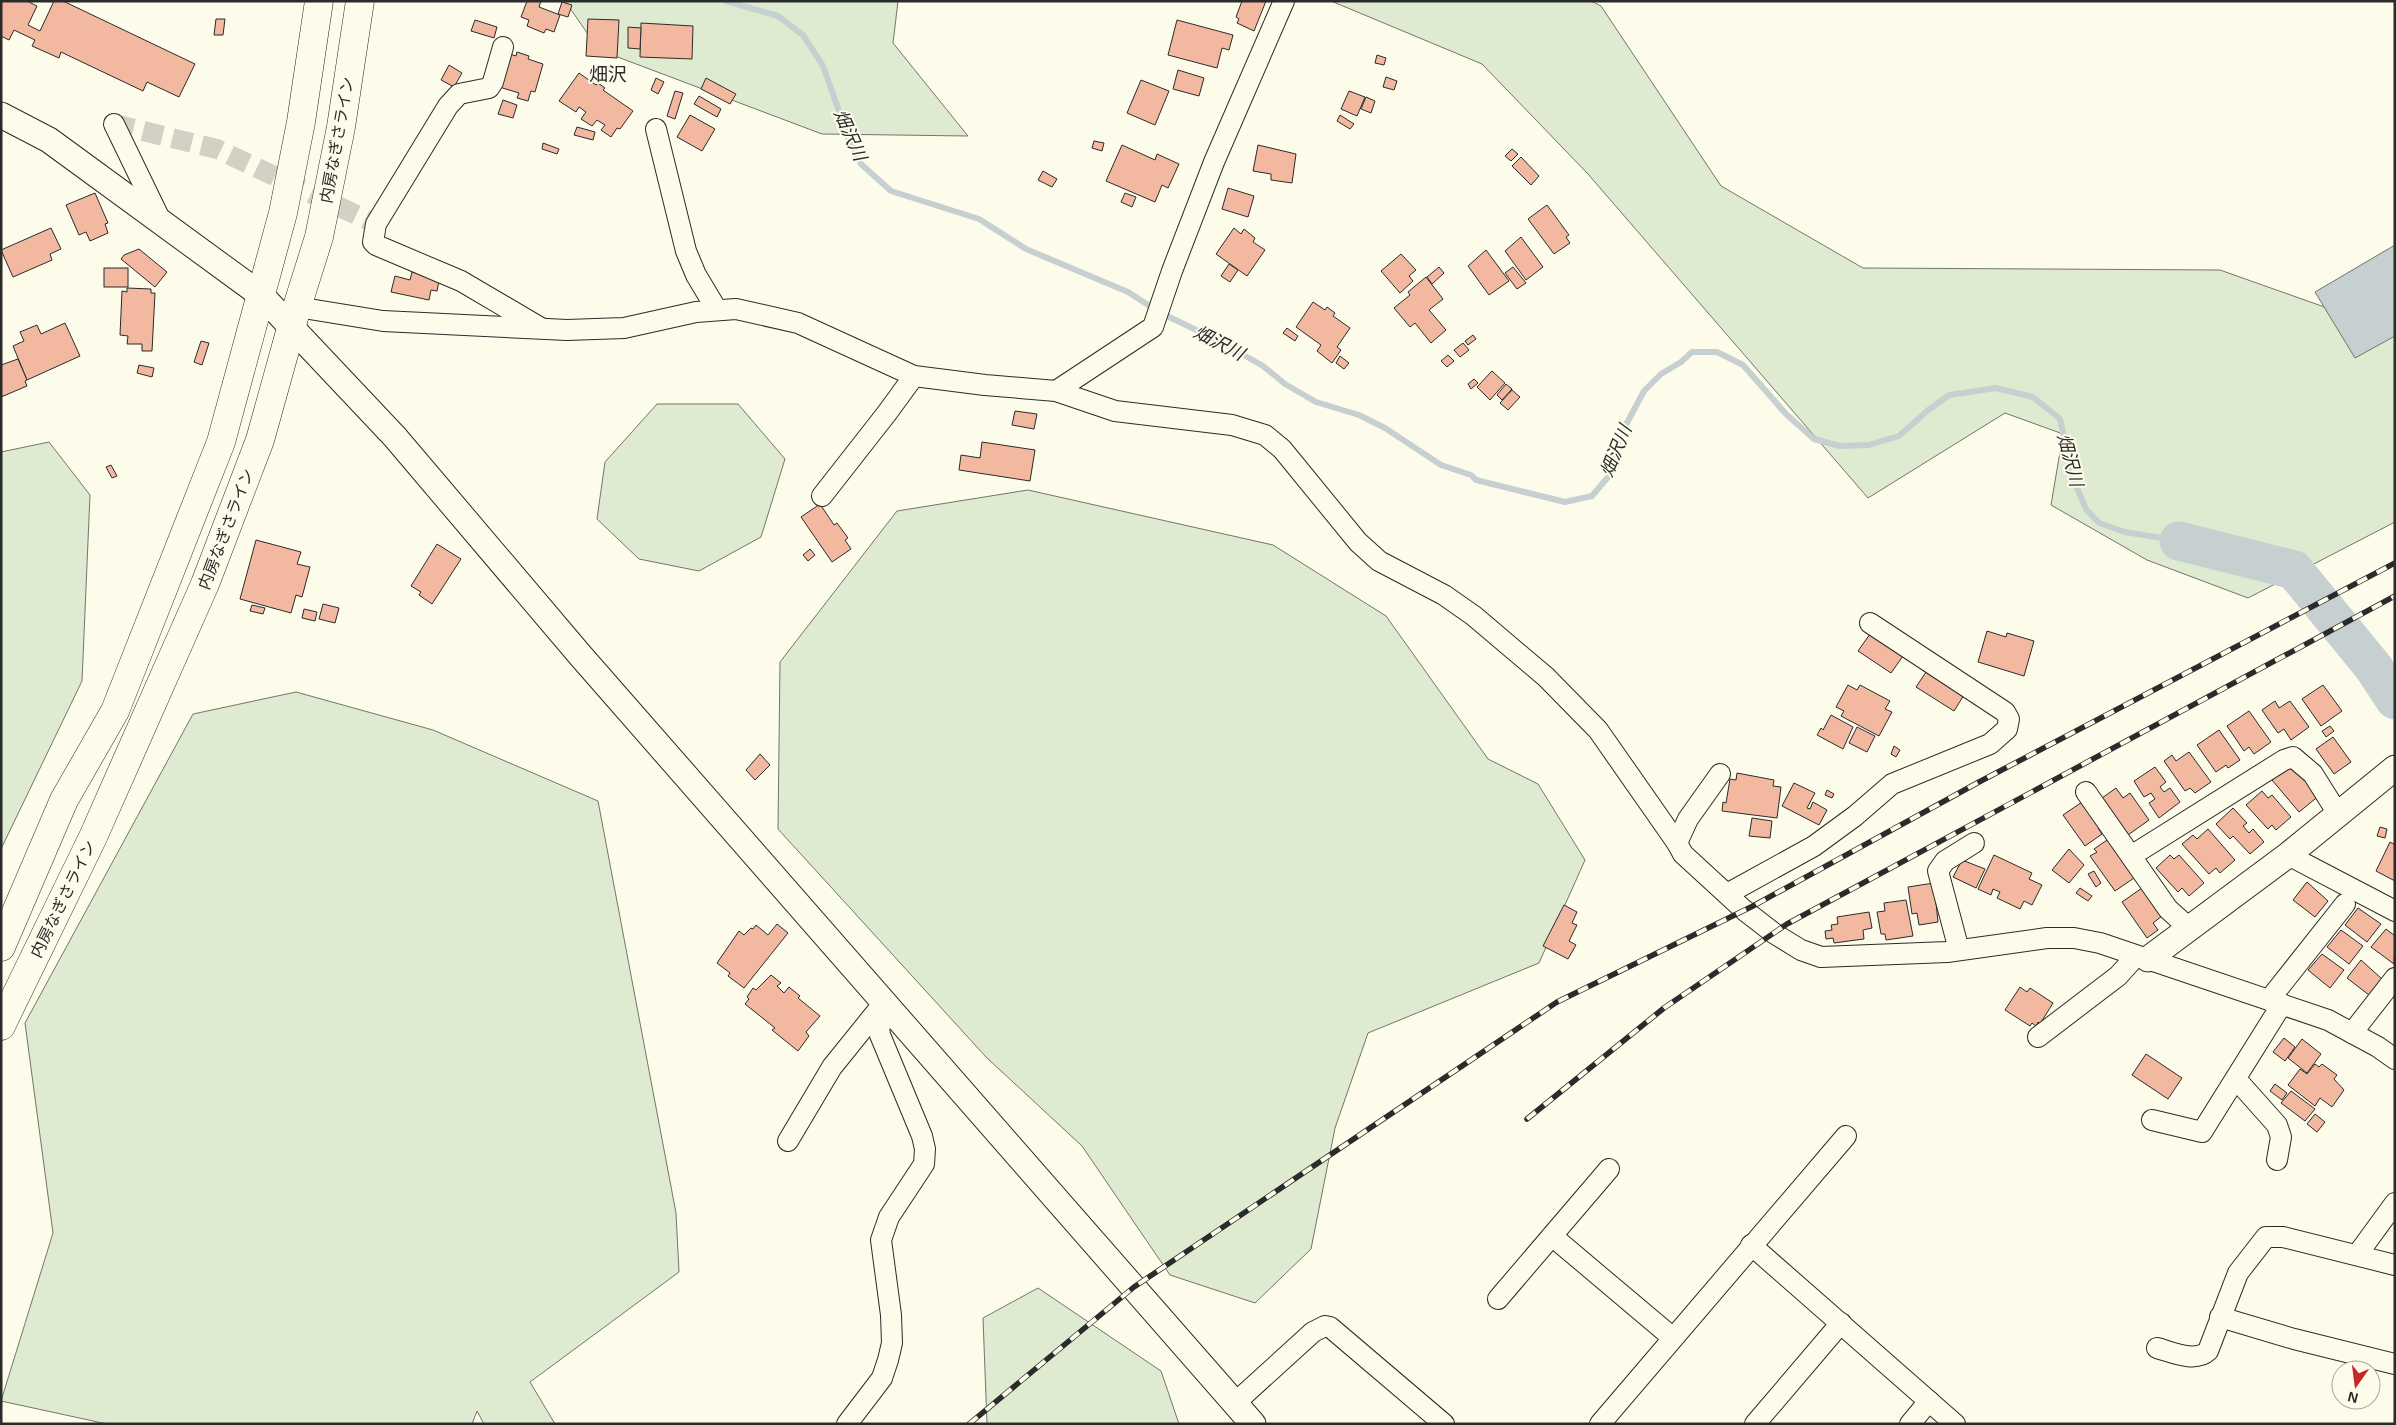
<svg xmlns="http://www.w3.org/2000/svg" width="2396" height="1425" font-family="Helvetica,'Noto Sans JP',sans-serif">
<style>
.green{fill:#deebd1;stroke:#74746e}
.water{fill:#c7d0d0;stroke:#74746e}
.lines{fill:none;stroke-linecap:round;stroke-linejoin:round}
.stream{stroke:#c7d0d0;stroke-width:6}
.river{stroke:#c7d0d0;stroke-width:39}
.building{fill:#f2b8a0;stroke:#2b2b2b}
.minor-tunnel{stroke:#d3d1c4;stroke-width:20;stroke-dasharray:20 10;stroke-linecap:butt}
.minor-casing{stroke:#2b2b2b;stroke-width:22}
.tertiary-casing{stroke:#2b2b2b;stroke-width:27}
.trunk-casing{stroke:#2b2b2b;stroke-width:29}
.minor{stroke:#fdfbea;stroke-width:20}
.tertiary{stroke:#fdfbea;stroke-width:25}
.trunk{stroke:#fdfbea;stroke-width:28}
.rail-casing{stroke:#2b2b2b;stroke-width:5.5}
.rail{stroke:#fdfbea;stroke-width:4;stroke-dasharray:11;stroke-linecap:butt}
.labels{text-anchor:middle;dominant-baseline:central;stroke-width:4;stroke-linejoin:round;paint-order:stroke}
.street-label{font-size:16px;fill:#2b2b2b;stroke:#fdfbea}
.water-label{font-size:18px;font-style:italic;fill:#2b2b2b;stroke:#fdfbea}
.quarter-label{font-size:19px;fill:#2b2b2b;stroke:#fdfbea}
</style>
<rect width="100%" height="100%" fill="#fdfbea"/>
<!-- green -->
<g class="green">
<polygon points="565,1 898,1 893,43 968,136 822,134 599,50"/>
<polygon points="1331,1 1591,1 1601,6 1721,186 1863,268 2220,270 2395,332 2395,522 2248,598 2147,560 2051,505 2063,434 2005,413 1868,498 1588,174 1482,64"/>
<polygon points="657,404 738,404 785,459 761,537 699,571 639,559 597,519 605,462"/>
<polygon points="49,442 90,495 82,681 1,849 1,452"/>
<polygon points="1028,490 1273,545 1386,616 1488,759 1538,784 1585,860 1539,963 1368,1033 1335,1128 1311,1249 1255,1303 1170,1275 1082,1146 986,1057 778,829 780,662 897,511"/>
<polygon points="296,692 433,730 598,801 676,1213 679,1272 530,1382 555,1424 484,1424 477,1411 472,1424 107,1424 1,1401 53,1233 25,1023 193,714"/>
<polygon points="1038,1288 1161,1371 1179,1424 987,1424 983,1318"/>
</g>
<!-- water -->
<polygon class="water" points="2395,245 2395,336 2355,358 2315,292"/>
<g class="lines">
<!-- stream -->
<polyline class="stream" points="726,1 778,16 803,35 823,66 850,142 861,164 891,191 979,219 1026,249 1128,292 1159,312 1223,343 1263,366 1285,384 1316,402 1359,415 1385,428 1441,465 1471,475 1476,480 1565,502 1592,496 1608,477 1621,434 1644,391 1661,374 1681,362 1692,352 1717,352 1743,365 1786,414 1814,439 1840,446 1869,445 1899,436 1927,411 1949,395 1996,388 2033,397 2060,419 2074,481 2086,509 2099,523 2125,532 2179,541"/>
<!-- river -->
<polyline class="river" points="2179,541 2294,570 2374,668 2395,700"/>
</g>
<!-- building -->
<g class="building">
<polygon points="1,1 27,1 37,6 28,25 40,31 54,1 63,1 195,64 179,97 147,82 143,91 61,52 59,58 32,46 35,40 14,30 9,40 1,36"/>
<polygon points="527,1 541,1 539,7 560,15 554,32 546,29 544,33 527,26 529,20 521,17"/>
<polygon points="1242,1 1266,1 1254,31 1237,23 1239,19 1236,17"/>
<polygon points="562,2 572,5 568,17 558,14"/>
<polygon points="216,19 225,19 223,35 214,35"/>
<polygon points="588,19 619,20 617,58 586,56"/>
<polygon points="475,20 497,27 494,38 471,31"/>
<polygon points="1177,20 1233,35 1229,50 1222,48 1217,68 1168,55"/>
<polygon points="641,23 693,26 692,59 640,57"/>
<polygon points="628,27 641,28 640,49 628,48"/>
<polygon points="504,52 516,56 517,52 529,56 528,59 543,64 535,92 531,91 528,101 517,98 519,93 496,86"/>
<polygon points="1377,55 1386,58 1384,65 1375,63"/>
<polygon points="449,65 462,73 454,87 441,80"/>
<polygon points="1178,70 1204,78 1199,96 1173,89"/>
<polygon points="579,73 596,85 598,83 605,88 603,90 633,111 620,129 617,128 611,137 601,130 605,125 597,120 592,126 581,119 586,112 579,107 576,112 559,101"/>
<polygon points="1386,77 1397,81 1394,90 1383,87"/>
<polygon points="656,78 664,82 658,94 651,90"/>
<polygon points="706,78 736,94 730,104 701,89"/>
<polygon points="1141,80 1169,91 1155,125 1127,113"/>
<polygon points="675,91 683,93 675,119 667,116"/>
<polygon points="1349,91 1365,97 1357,116 1341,109"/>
<polygon points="699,96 721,109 717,117 694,104"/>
<polygon points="1366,97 1375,101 1371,113 1361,109"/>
<polygon points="503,100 517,105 513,118 498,114"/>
<polygon points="690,115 715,129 702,151 677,137"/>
<polygon points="1340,115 1354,124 1350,129 1337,121"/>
<polygon points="577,127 595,132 593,140 574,135"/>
<polygon points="1094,141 1104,143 1102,151 1092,148"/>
<polygon points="543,143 559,149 557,154 542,149"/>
<polygon points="1122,145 1155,160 1157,154 1179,164 1168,188 1162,185 1155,202 1106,181"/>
<polygon points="1258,145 1296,154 1292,183 1271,180 1271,174 1253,171"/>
<polygon points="1512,149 1518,154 1511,161 1505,156"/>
<polygon points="1521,157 1539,176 1531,185 1512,166"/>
<polygon points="1043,171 1057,179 1052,187 1038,180"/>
<polygon points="1228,188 1254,196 1248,217 1222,209"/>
<polygon points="95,193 108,223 105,224 108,233 90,241 86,232 79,235 66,205"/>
<polygon points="1125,193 1136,197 1132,207 1121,202"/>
<polygon points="1547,205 1569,235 1566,237 1570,243 1554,254 1528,219"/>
<polygon points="51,228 61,249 50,254 52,260 13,277 1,250"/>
<polygon points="1234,228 1241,234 1244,229 1255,238 1253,242 1265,250 1247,276 1216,254"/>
<polygon points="1521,237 1543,267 1526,280 1505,251"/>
<polygon points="139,249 167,272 155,287 121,259 124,255"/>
<polygon points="1486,250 1509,281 1489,295 1468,266"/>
<polygon points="1401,254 1416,270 1409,276 1413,281 1400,293 1381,271"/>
<polygon points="1229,264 1238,270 1230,282 1221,276"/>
<polygon points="1439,267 1444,273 1432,284 1427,277"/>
<polygon points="1513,267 1526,283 1517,289 1505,273"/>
<rect x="104" y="268" width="24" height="19"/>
<polygon points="412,272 434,277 439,281 437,291 431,290 429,300 391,292 395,276 410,280"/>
<polygon points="1426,277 1443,299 1429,310 1446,330 1431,343 1415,323 1410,327 1394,308 1410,295 1408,292"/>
<polygon points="127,288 151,289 151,293 155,293 152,351 142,351 142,344 127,344 128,336 120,335 122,291 127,292"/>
<polygon points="1313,302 1325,310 1327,307 1335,313 1333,316 1350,328 1337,347 1341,350 1332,363 1317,351 1321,345 1296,327"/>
<polygon points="65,323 80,356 27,380 13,346 24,341 20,332 37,325 41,334"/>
<polygon points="1287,328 1298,336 1295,341 1283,333"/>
<polygon points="1473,335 1476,339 1468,345 1465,341"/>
<polygon points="201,341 209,343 202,365 194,362"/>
<polygon points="1463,343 1469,350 1460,357 1454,350"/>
<polygon points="1448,355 1454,361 1447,367 1441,361"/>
<polygon points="1340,356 1349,363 1344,369 1336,363"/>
<polygon points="18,359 27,380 25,381 27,386 1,397 1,365"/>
<polygon points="139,365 154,368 152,377 137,373"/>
<polygon points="1492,371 1505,383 1490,400 1477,387"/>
<polygon points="1474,379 1478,383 1471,389 1468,384"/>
<polygon points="1506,384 1512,389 1502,400 1497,395"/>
<polygon points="1512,390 1520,397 1508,410 1500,403"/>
<polygon points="1015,411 1037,414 1034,429 1012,425"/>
<polygon points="982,442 1035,450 1030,481 959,470 961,455 980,458"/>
<polygon points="111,465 117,476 112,478 106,467"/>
<polygon points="820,504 834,525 837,523 848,538 845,540 851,549 832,562 801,517"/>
<polygon points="256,540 301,552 297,564 310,567 302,597 296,595 291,613 240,599"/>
<polygon points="437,544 461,559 432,604 419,595 421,592 411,586"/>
<polygon points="810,549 815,555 808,561 803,555"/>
<polygon points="323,604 339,608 335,623 319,619"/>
<polygon points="252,605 265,608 263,614 250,611"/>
<polygon points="304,609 317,612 315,621 302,618"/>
<polygon points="1987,631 2006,637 2007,633 2034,641 2024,676 1978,662"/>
<polygon points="1870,634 1903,656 1891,673 1858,651"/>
<polygon points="1926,672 1964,695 1954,711 1916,687"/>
<polygon points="1848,685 1857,690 1860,685 1890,701 1885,709 1892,712 1879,736 1841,716 1844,711 1836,707"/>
<polygon points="2323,685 2342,711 2321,726 2302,699"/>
<polygon points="2275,701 2279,708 2290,701 2309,727 2291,740 2284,729 2278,733 2262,710"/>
<polygon points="2249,711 2271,742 2254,754 2249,747 2244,751 2227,726"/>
<polygon points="1831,715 1853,727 1843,749 1817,735 1821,728 1823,730"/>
<polygon points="2330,726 2334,731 2326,737 2322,731"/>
<polygon points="1857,727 1875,736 1867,752 1849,743"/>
<polygon points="2219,730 2240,760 2228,768 2226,765 2216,772 2197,745"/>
<polygon points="2333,737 2351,762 2334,774 2316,749"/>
<polygon points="1894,746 1900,750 1896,757 1891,754"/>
<polygon points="2189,752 2211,782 2195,793 2190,788 2185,791 2164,761 2172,755 2176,761"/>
<polygon points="760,754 770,765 755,780 746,770"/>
<polygon points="2293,763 2320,795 2299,812 2272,780"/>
<polygon points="2155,767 2166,782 2160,787 2164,792 2170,788 2180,802 2159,818 2149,803 2155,799 2151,793 2144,797 2134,781"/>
<polygon points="1737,773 1774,780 1773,786 1781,787 1777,818 1722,811 1723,802 1726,803 1730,779 1736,780"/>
<polygon points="1794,783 1815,793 1807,808 1810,809 1813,802 1827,810 1819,825 1782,806"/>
<polygon points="2116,788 2123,798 2130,793 2149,820 2128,835 2102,798"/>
<polygon points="1827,790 1834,794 1832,798 1825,795"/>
<polygon points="2262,791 2268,798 2272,795 2291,817 2276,830 2272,825 2268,829 2246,805"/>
<polygon points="2085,800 2103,825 2098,828 2102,834 2085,846 2063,815"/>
<polygon points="2233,808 2247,823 2243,826 2249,833 2253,829 2264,842 2250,854 2233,836 2230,839 2216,824"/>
<polygon points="1752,818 1772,821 1770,838 1749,836"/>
<polygon points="2380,827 2387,829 2385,838 2377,836"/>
<polygon points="2208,829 2235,860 2220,873 2216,868 2209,874 2182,844 2193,835 2197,839"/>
<polygon points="2110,838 2137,876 2115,891 2090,856 2097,852 2094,849"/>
<polygon points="2390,842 2395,845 2395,881 2376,871"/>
<polygon points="2069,849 2084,865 2069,883 2052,870"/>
<polygon points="1994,855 2032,873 2029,879 2042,885 2032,905 2024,901 2020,909 1997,898 2000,892 1993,889 1991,895 1978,889"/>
<polygon points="2170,855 2174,859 2179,855 2204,883 2189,896 2182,888 2178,892 2156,868"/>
<polygon points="1962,860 1985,869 1976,888 1953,877"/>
<polygon points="2094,871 2101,883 2096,887 2088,874"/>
<polygon points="2307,882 2328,901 2315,917 2293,900"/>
<polygon points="1934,883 1938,922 1919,925 1917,913 1912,914 1908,887"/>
<polygon points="2080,888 2092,896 2088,901 2076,893"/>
<polygon points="2142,888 2162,916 2153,923 2158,930 2147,938 2122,902"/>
<polygon points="1906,900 1913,936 1886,940 1885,934 1881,934 1877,912 1885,911 1884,903"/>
<polygon points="1564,905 1577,912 1572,923 1577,925 1569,941 1576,945 1568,959 1543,946"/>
<polygon points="2358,908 2381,924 2367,942 2345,925"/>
<polygon points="1869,912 1872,928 1863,930 1864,939 1834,943 1833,938 1826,939 1825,931 1832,930 1831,925 1838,924 1837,917"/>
<polygon points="777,924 788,933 744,988 728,976 730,973 717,963 739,931 744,935 751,928 753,929 756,925 768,935"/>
<polygon points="2386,929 2395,936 2394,964 2371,947"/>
<polygon points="2341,930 2363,946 2349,964 2327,947"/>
<polygon points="2322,954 2344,970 2330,988 2308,970"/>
<polygon points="2361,960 2382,979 2369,995 2347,978"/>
<polygon points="771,975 781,983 777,986 784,993 789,987 800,996 798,998 820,1016 806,1032 809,1036 798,1051 772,1030 775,1028 745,1004 749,999 747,997 753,988 756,990"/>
<polygon points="2020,987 2027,992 2030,988 2053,1003 2040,1024 2038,1022 2036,1026 2032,1023 2030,1026 2005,1010"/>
<polygon points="2284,1038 2295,1047 2285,1061 2273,1052"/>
<polygon points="2302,1039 2321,1054 2307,1073 2288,1058"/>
<polygon points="2146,1054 2182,1078 2168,1099 2132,1075"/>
<polygon points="2315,1064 2319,1067 2322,1064 2337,1075 2334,1079 2344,1090 2332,1107 2320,1098 2315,1106 2288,1085 2300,1069 2307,1074"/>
<polygon points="2275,1084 2287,1093 2282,1100 2270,1091"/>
<polygon points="2291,1091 2315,1109 2305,1121 2281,1103"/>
<polygon points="2315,1114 2325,1122 2317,1132 2307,1124"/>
</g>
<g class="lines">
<!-- minor-tunnel -->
<polyline class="minor-tunnel" points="114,124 217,149 376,224"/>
<!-- minor casing -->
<g class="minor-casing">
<g id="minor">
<polyline points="503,47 493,82 489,88 459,94 448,106 376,224 373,242 376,245 461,281 541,328"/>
<polyline points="114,124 161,221"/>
<polyline points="656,129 686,251 696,275 717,310"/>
<polyline points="297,307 383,321 567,330 624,328 696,312 736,309 798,323 914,376 985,385 1056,391 1115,411 1232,425 1265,435 1282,449 1358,542 1379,561 1444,595 1474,616 1546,677 1598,730 1677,843 1683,854 1744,910 1775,934 1801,950 1821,957 1947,952 2047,938 2074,938 2100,943 2328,1020 2378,1047 2395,1059"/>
<polyline points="1056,391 1153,327 1172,271 1214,162 1284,1"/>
<polyline points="822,496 887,413 914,376"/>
<polyline points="2086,792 2168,909 2190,929"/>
<polyline points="1677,843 1688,819 1720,774"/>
<polyline points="2288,855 2395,911"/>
<polyline points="2131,856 2284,760 2293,757 2313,774 2338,814"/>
<polyline points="1727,894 1814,846 1855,816 1892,784 1990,744 2007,729 2009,719 2005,712 1870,623"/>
<polyline points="1959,950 1938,871 1945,861 1974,843"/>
<polyline points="2269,1000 2345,904"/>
<polyline points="2352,1033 2395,978"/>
<polyline points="2038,1037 2118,976 2136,956"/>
<polyline points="2236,1079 2277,1125 2281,1137 2277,1160"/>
<polyline points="2152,1120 2202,1132 2282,1004"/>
<polyline points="788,1141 832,1067 882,1005"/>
<polyline points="1552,1236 1673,1338"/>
<polyline points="1751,1245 1955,1424"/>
<polyline points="2357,1255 2395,1203"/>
<polyline points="1498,1299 1609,1169"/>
<polyline points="2220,1317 2294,1339 2395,1364"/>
<path d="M2157 1348C2172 1352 2195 1363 2208 1351L2238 1273 2266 1237H2283L2395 1265"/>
<polyline points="1235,1403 1313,1332 1325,1326 1330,1327 1444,1424"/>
<polyline points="847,1424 882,1378 888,1360 892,1343 891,1315 881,1240 889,1217 924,1164 925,1149 922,1136 880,1035 879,1027 890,1009"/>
<polyline points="1600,1424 1846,1136"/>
<polyline points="1755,1424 1841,1323"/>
<polyline points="1910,1424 1929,1401"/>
</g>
</g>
<!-- tertiary casing -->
<g class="tertiary-casing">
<g id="tertiary">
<polyline points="1,115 49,140 261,295 395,437 580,655 1253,1424"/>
<polyline points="2148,959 2288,855 2395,768"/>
</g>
</g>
<!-- trunk casing -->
<g class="trunk-casing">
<g id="trunk">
<polyline points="1,947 64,800 115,711 221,442 283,213 301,122 319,1"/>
<polyline points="1,1026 93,837 205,584 260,440 297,307 319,237 341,127 360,1"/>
</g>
</g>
<!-- minor -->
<use href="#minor" class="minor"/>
<!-- tertiary -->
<use href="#tertiary" class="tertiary"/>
<!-- trunk -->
<use href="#trunk" class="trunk"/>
<!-- rail casing -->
<g class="rail-casing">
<g id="rail">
<polyline points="1527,1119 1664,1008 1787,924 2395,596"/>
<polyline points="969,1424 1134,1287 1557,1002 1753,906 1979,782 2395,563"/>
</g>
</g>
<!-- rail -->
<use href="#rail" class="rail"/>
</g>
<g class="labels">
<!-- street labels -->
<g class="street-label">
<text transform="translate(337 140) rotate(-80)">内房なぎさライン</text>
<text transform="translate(226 529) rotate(-69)">内房なぎさライン</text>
<text transform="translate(63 899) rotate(-64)">内房なぎさライン</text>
</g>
<!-- water labels -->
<g class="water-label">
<text transform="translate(850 135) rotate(66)">畑沢川</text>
<text transform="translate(1219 343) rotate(27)">畑沢川</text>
<text transform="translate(1616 451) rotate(-68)">畑沢川</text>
<text transform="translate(2070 460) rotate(75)">畑沢川</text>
</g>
<!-- quarter labels -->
<g class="quarter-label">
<text x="608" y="74">畑沢</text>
</g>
</g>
<!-- border -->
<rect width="2396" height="1425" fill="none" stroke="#2b2b2b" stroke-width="5"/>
<!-- north arrow -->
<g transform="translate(2356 1385) rotate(194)"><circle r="24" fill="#fdfbea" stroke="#a9a89e"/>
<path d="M0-4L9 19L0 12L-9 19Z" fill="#c62828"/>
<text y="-8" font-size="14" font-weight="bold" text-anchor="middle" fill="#2b2b2b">N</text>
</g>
</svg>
